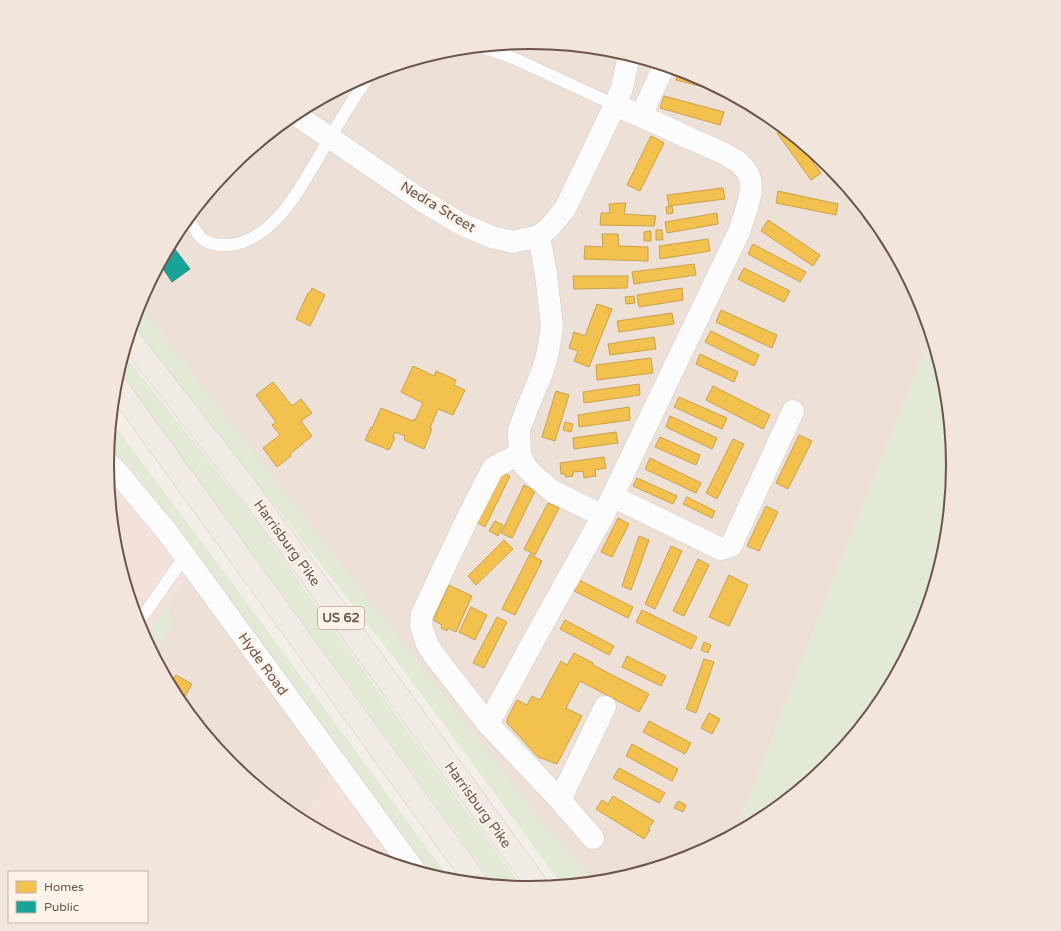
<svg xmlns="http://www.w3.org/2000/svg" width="1061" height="931" font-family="'Varela Round',sans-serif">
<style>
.residential{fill:#ede0d6}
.commercial{fill:#f3e2dc}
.green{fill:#e2e9d4}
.homes{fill:#f2c14e;stroke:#caa14d}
.public{fill:#17a398;stroke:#318c81}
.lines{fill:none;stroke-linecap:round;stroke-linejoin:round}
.lane-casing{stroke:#d3cbc6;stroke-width:13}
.street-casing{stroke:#d3cbc6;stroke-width:23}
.primary-casing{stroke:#d3cac6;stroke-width:23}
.lane{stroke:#fdfcfc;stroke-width:12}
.street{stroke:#fdfcfc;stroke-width:22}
.primary{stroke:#f0ebe5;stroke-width:22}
.labels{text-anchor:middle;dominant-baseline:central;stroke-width:4;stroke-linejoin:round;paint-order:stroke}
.shield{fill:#fdf3e9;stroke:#99847b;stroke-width:1}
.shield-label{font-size:13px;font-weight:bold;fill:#6e554c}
.street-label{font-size:14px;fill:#6e554c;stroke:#fdf3e9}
.rim{fill:none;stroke:#6e554c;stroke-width:2}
</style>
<rect width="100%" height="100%" fill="#f4eee8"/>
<!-- residential -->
<g class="residential">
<polygon points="531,42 613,50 693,74 766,114 830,166 883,230 922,304 930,331 928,342 839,564 735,834 692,857 617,880 601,871 593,878 552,834 139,305 179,230 231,166 295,113 369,74 448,50"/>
<polygon points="201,564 341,756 303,822 295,817 231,765 178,701 154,655 172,626 168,603"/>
</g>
<!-- commercial -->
<g class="commercial">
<polygon points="109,447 135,471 201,564 168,603 145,638 139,627 115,548 107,465"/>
<polygon points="341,756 427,875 368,857 303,822"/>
</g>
<!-- green -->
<g class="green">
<polygon points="139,305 552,834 593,878 601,871 617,880 563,886 399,664 133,325"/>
<polygon points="930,331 946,383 954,466 946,548 922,628 882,701 830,765 766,818 735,834 839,564 928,342"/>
<polygon points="124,355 246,507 317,607 523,888 494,885 119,371"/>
<polygon points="111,421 239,592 451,881 427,875 201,564 135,471 109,447"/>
<polygon points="168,603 172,626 154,655 145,638"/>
</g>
<!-- homes -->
<g class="homes">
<polygon points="678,70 693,74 728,93 676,80"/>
<polygon points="664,96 724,112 720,125 660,108"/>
<polygon points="784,128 794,137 821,173 811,180 777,133"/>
<polygon points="651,136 664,143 640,191 627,185"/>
<polygon points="723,188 725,199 669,206 667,195"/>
<polygon points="778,191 838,204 836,215 776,203"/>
<polygon points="626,203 624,214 656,216 654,226 600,225 601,213 610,213 609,204"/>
<polygon points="672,206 673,213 667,214 666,207"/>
<polygon points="717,213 718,224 667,233 665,222"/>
<polygon points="768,220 820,255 813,266 761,231"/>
<polygon points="656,230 662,230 663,240 656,240"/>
<polygon points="651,231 651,241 644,241 644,232"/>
<polygon points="602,234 618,234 619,246 648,247 648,261 584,259 585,246 603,247"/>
<polygon points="708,239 710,251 660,259 659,246"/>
<polygon points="753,244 806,272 800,282 748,254"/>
<polygon points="694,264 696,275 634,284 632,272"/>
<polygon points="744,268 790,291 784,302 738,279"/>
<polygon points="573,276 628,276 627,288 574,289"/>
<polygon points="312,288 325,295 310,326 296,319 308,293 309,294"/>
<polygon points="682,288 683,300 639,307 637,295"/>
<polygon points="634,296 635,303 626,304 625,297"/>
<polygon points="597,304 612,309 589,367 574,361 578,351 569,348 574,332 585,336"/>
<polygon points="721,310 777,335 772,348 716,322"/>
<polygon points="672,313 674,324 619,332 617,321"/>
<polygon points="711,331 759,355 754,366 705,342"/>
<polygon points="654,337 656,349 610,355 608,344"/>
<polygon points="700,354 738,372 734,382 696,364"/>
<polygon points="651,358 653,373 597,380 596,365"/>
<polygon points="413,366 434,376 436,371 456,380 454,385 465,390 453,415 438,409 430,428 432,429 424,449 404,440 405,436 395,432 393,437 395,438 389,450 365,440 371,427 372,428 381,408 413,421 414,419 415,420 423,403 401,392"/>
<polygon points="273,382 292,406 301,399 312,413 301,421 312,436 290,454 291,456 277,467 263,448 280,435 272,425 276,422 256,395"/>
<polygon points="639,384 640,395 584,403 583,392"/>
<polygon points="713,386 770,415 763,429 706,400"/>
<polygon points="556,391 569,395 555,441 542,437"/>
<polygon points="679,397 727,418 722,429 674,407"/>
<polygon points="629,407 630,420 579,427 578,415"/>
<polygon points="670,416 717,438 712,449 666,427"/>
<polygon points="565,422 573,424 571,432 563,430"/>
<polygon points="616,432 618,443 574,449 573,438"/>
<polygon points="799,435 812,441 788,489 776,483"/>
<polygon points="660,437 700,455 696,465 655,447"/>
<polygon points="733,439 744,444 717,499 706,493"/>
<polygon points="604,457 606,468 595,470 596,476 584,478 583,471 573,472 573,476 566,477 565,474 561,474 560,463"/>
<polygon points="650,458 701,483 696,493 645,469"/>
<polygon points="500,472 510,476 485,527 476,522"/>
<polygon points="637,478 677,496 673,504 633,486"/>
<polygon points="524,485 535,491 512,538 501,533"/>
<polygon points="687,497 715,511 712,518 683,504"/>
<polygon points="548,503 559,508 535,555 524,549"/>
<polygon points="766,506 778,512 759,551 747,546"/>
<polygon points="618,518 629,524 612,557 601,552"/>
<polygon points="495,521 503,525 498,536 489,531"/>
<polygon points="639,536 649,540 631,590 622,586"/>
<polygon points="504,540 513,549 476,585 468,576"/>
<polygon points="671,546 682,551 655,609 645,604"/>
<polygon points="530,554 542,561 515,615 502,609"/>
<polygon points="698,559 709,565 684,616 673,611"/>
<polygon points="729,575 748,585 729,626 709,617"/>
<polygon points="579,580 633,607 628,618 574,591"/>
<polygon points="449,585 472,596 456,632 448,628 447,631 441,628 442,625 433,620"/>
<polygon points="471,607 487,615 475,640 459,632"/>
<polygon points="642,610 697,637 691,649 636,622"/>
<polygon points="497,617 507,622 484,668 473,663"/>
<polygon points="565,620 614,646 609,655 560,629"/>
<polygon points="704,642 711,645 708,653 701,650"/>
<polygon points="574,653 593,663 593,665 649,694 639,712 580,681 566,708 582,716 557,764 538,757 507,723 507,719 517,700 527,705 532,696 540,700 561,661 567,665"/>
<polygon points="627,656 666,676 661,686 622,667"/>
<polygon points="704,659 714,662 696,713 686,709"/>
<polygon points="176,675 192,684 183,700 176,696 170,685"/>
<polygon points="709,713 720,719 712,734 701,728"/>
<polygon points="649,721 691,743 685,754 643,732"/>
<polygon points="632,744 678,769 672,781 626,756"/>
<polygon points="619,768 665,793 659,803 613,778"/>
<polygon points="613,796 654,821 648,829 650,830 644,839 596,809 602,800 608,804"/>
<polygon points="678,801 686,805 683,812 674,808"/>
</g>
<!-- public -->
<polygon class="public" points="171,244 190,269 172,282 162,267 165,265 162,261"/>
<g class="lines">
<!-- lane casing -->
<g class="lane-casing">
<g id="lane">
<polyline points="481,47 511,57 615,105"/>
<path d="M188 218C198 237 204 246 228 245 278 241 306 177 329 139 342 117 356 95 370 74"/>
<polyline points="138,623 185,556"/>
</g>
</g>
<!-- street casing -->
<g class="street-casing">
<g id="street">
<polyline points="295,114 421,200 461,224 492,237 513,242 539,236 549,228 565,209 615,105 622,88 629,55"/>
<polyline points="641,116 664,66"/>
<polyline points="539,236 546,274 552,327 548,352 542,373 528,406 519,430 520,454 525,466 537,478 552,491 603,516"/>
<polyline points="520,454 493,468 468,517 422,614 421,626 427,644 434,655 488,724 560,800 593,838"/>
<polyline points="107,462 118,473 168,533 414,870"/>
<polyline points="612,496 721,549 731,546 793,411"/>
<path d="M488 724 551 609 603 516 739 232C743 218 754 194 750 179 748 172 743 166 738 162 724 152 707 146 691 139 666 127 641 116 615 105"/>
<polyline points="560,800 605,707"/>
</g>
</g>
<!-- primary casing -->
<g class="primary-casing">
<g id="primary">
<polyline points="129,338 246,487 539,888"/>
<polyline points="115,384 478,884"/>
</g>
</g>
<!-- lane -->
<use href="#lane" class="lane"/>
<!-- street -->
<use href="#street" class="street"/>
<!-- primary -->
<use href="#primary" class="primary"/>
</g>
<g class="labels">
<!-- shield labels -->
<rect class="shield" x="318" y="607" width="46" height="22" rx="3"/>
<g class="shield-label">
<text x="341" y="618">US 62</text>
</g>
<!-- street labels -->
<g class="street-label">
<text transform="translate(438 207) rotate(31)">Nedra Street</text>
<text transform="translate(287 543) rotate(54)">Harrisburg Pike</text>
<text transform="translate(263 664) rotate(54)">Hyde Road</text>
<text transform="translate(478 805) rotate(54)">Harrisburg Pike</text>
</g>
</g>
<!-- crop -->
<path d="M0 0H1061V931H0ZM114 465a416 416 0 1 1 832 0a416 416 0 1 1-832 0Z" fill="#f2e6dc" fill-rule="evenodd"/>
<path class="rim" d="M114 465a416 416 0 1 1 832 0a416 416 0 1 1-832 0Z"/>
<!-- legend -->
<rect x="8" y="871" width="140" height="52" fill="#fdf3e9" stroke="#c4b4aa"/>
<rect x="16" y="881" width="20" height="12" fill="#f2c14e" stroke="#c4b4aa"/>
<text x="44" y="891" font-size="12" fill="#6e554c">Homes</text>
<rect x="16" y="901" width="20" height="12" fill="#17a398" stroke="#c4b4aa"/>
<text x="44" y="911" font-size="12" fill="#6e554c">Public</text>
</svg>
